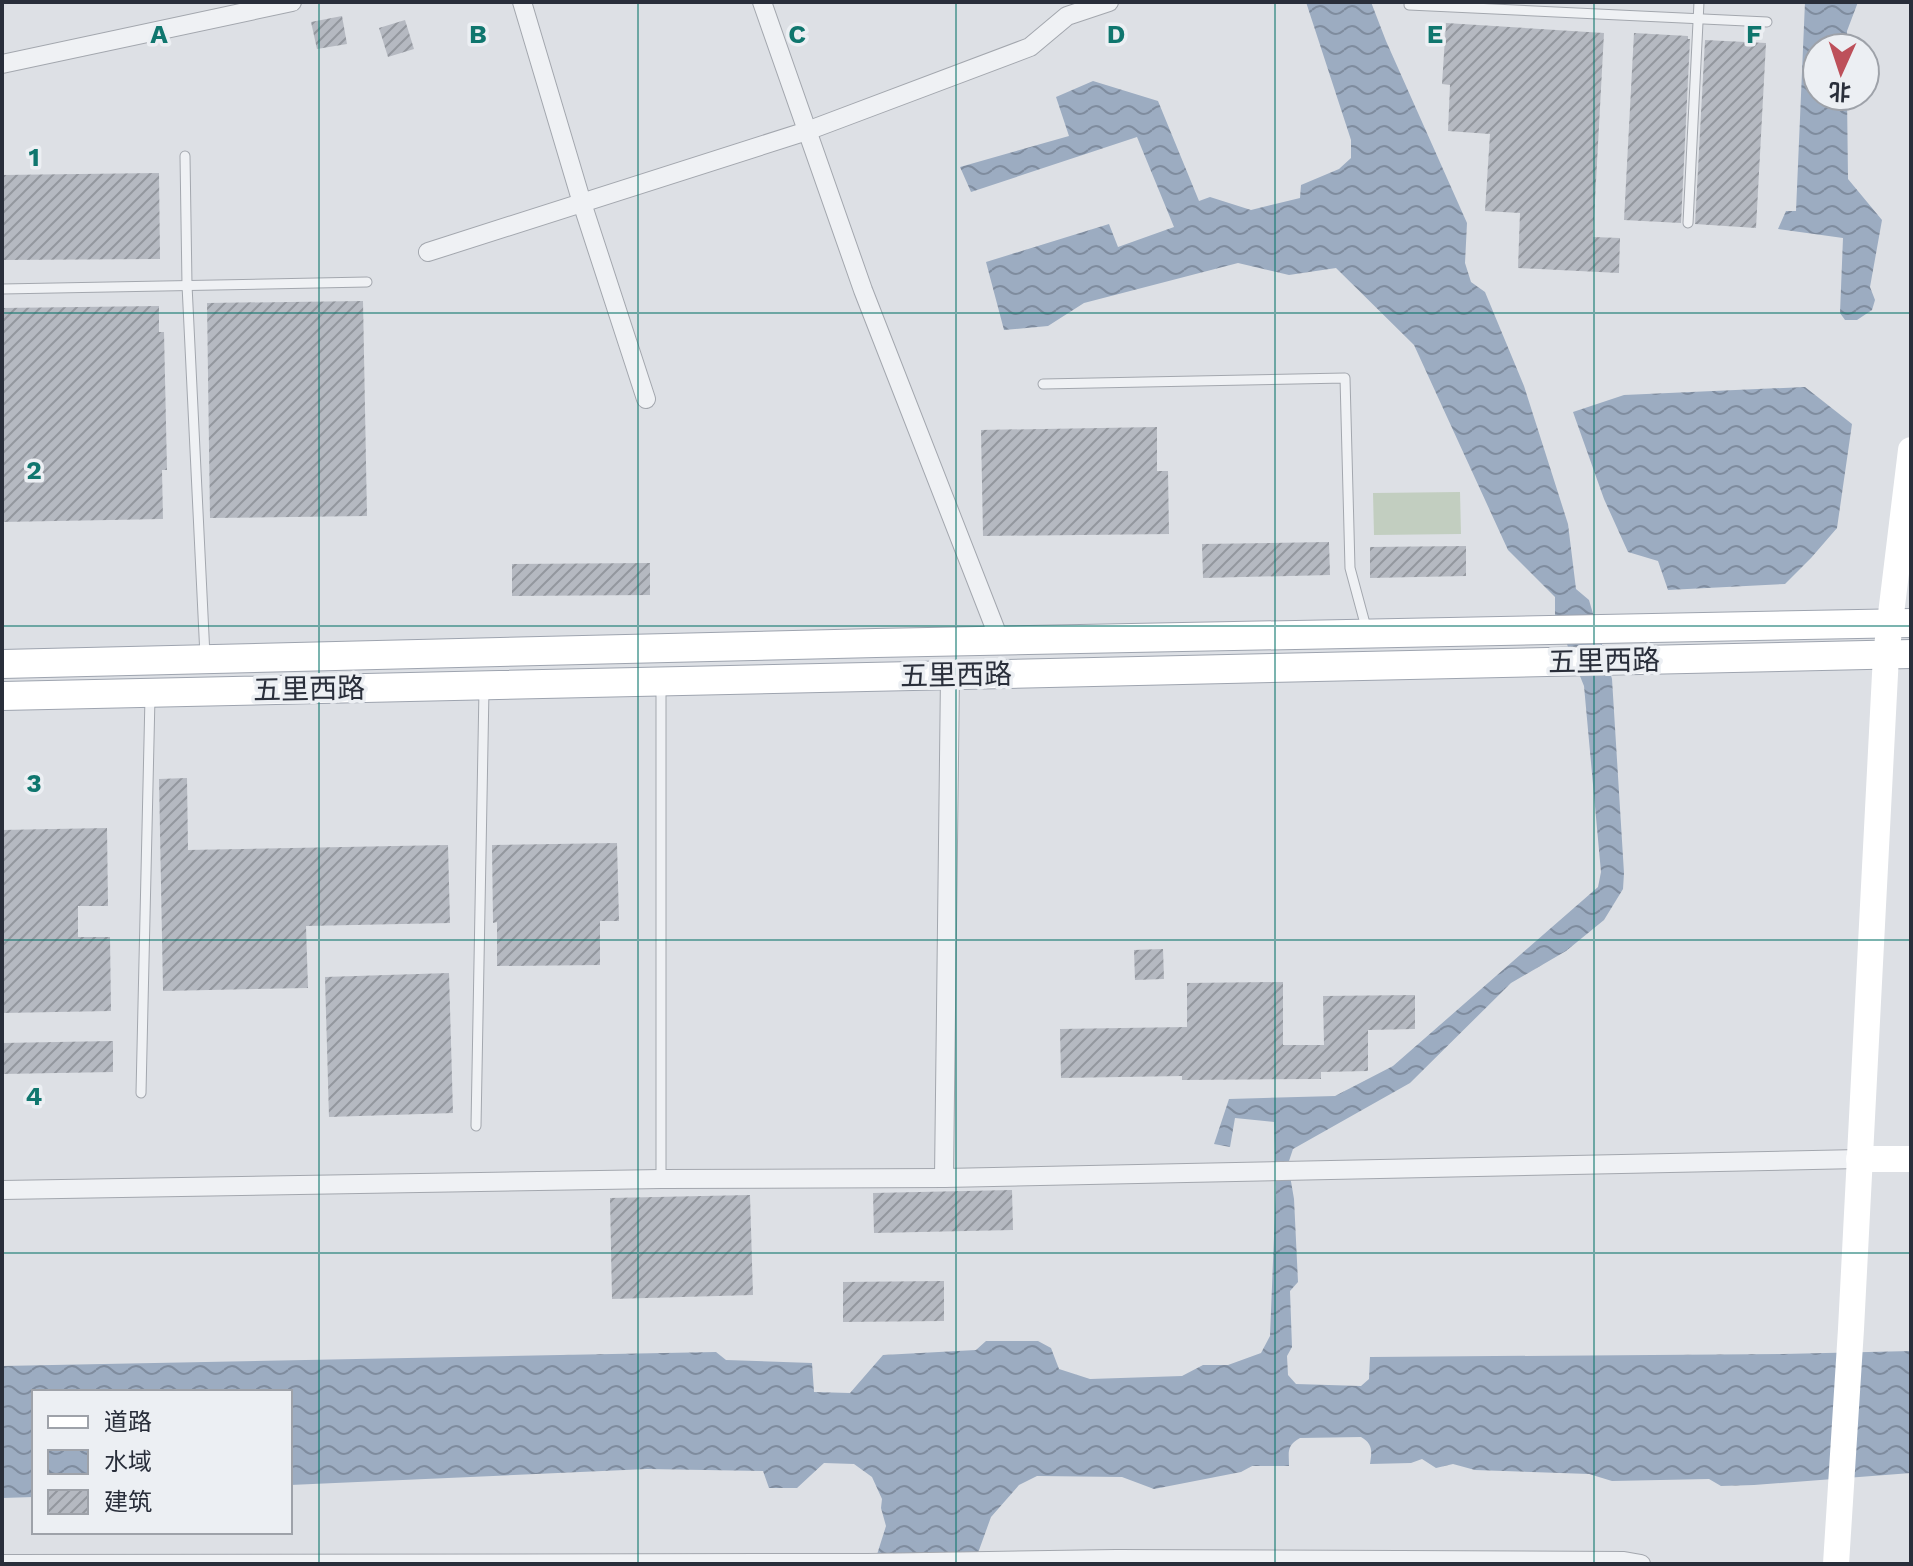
<svg xmlns="http://www.w3.org/2000/svg" width="1913" height="1566" font-family="'Work Sans','Noto Sans SC',sans-serif">
<style>
.grass{fill:#c2cec0}
.water{fill:url(#water-waves)}
.building{fill:url(#building-hatch)}
.lines{fill:none;stroke-linecap:round;stroke-linejoin:round}
.service-casing{stroke:#a3a7ae;stroke-width:11}
.minor-casing{stroke:#a3a7ae;stroke-width:20}
.primary-casing{stroke:#9ea4af;stroke-width:30}
.service{stroke:#eff1f4;stroke-width:9}
.minor{stroke:#eff1f4;stroke-width:18}
.secondary{stroke:#fff;stroke-width:26}
.primary{stroke:#fff;stroke-width:28}
.grid{fill:none;stroke:#0f766e;stroke-width:2;stroke-opacity:0.55}
.labels{text-anchor:middle;dominant-baseline:central;stroke-width:7;stroke-linejoin:round;paint-order:stroke}
.street-label{font-size:28px;fill:#292e3a;stroke:#eceff3}
.grid-label{font-size:26px;text-anchor:middle;font-weight:bold;fill:#0f766e;stroke:#eceff3;stroke-width:7;stroke-linejoin:round;paint-order:stroke}
</style>
<defs>
<pattern id="water-waves" width="16" height="10" patternUnits="userSpaceOnUse" patternTransform="scale(2)"><rect width="16" height="10" fill="#9cacc1"/><path d="M0 5q4-4 8 0t8 0" fill="none" stroke="#7f8c9e"/></pattern>
<pattern id="building-hatch" width="6" height="6" patternUnits="userSpaceOnUse" patternTransform="scale(2)"><rect width="6" height="6" fill="#b5b9c1"/><path d="M-1 1l2-2M0 6l6-6M5 7l2-2" fill="none" stroke="#93979e"/></pattern>
</defs>
<rect width="100%" height="100%" fill="#dde0e5"/>
<!-- grass -->
<polygon class="grass" points="1460,492 1461,534 1374,535 1373,493"/>
<!-- water -->
<g class="water">
<path d="M1306 2H1371L1386 41 1467 223 1465 263 1471 282 1485 292 1524 386 1568 524 1576 589 1589 600 1612 679 1624 873 1623 889 1604 920 1566 951 1511 983 1410 1083 1293 1149 1288 1164 1294 1199 1298 1282 1290 1291 1292 1347 1287 1356 1288 1375 1296 1384 1361 1386 1369 1379 1370 1357 1783 1354 1911 1351V1473L1754 1485 1721 1486 1709 1479 1612 1481 1589 1474 1475 1470 1453 1464 1436 1468 1422 1459 1411 1463 1370 1464C1372 1451 1373 1444 1361 1437L1300 1438C1286 1446 1289 1452 1289 1466H1252L1241 1472 1154 1489 1122 1477 1037 1476 1019 1485 991 1517 974 1564H874L886 1526 881 1508 882 1499 872 1477 854 1464 824 1463 797 1488H769L763 1471 647 1469 290 1485V1392H34V1497L2 1498V1366L716 1352 726 1360 812 1363 814 1392 850 1393 883 1355 976 1350 986 1341H1038L1051 1348 1059 1369 1090 1379 1182 1376 1203 1365H1228L1261 1353 1270 1336 1276 1187 1274 1122 1235 1118 1230 1147 1214 1144 1229 1099 1335 1096 1393 1066 1598 887 1601 872 1584 686 1555 615V597L1508 550 1414 345 1336 268 1289 275 1238 263 1084 303 1048 326 1004 330 986 262 1109 224 1118 247 1174 227 1137 137 971 192 960 167 1069 136 1056 97 1093 81 1158 101 1199 201 1210 197 1251 210 1300 198 1301 185 1339 169 1351 158V140Z"/>
<polygon points="1805,2 1858,2 1847,31 1847,48 1817,48 1817,96 1847,96 1848,179 1882,220 1870,287 1875,300 1872,310 1857,320 1845,320 1840,313 1843,238 1778,229 1786,211 1796,211"/>
<polygon points="1805,387 1852,424 1837,528 1811,558 1785,584 1668,590 1658,561 1628,552 1604,499 1573,412 1624,395"/>
</g>
<!-- building -->
<g class="building">
<polygon points="342,16 347,44 317,49 311,22"/>
<polygon points="405,20 414,49 388,57 379,28"/>
<polygon points="1446,23 1604,33 1593,237 1620,238 1619,273 1518,268 1520,213 1485,211 1490,134 1448,131 1450,85 1442,84"/>
<polygon points="1634,33 1688,36 1688,39 1690,39 1681,223 1624,220"/>
<polygon points="1705,40 1766,43 1756,228 1695,224"/>
<polygon points="159,173 160,259 2,260 2,175"/>
<polygon points="363,301 367,516 210,518 207,303"/>
<polygon points="159,306 159,332 164,332 167,470 162,470 163,519 2,522 2,308"/>
<polygon points="1157,427 1157,471 1168,471 1169,534 983,536 981,430"/>
<polygon points="1329,542 1330,575 1203,578 1202,544"/>
<polygon points="1466,546 1466,576 1370,578 1370,547"/>
<polygon points="650,563 650,595 512,596 512,564"/>
<polygon points="187,778 188,850 448,845 450,923 306,926 308,988 163,991 159,779"/>
<polygon points="107,828 108,906 78,906 78,937 110,937 111,1011 2,1013 2,830"/>
<polygon points="617,843 619,921 600,921 600,965 497,966 497,922 493,923 492,845"/>
<polygon points="1163,949 1164,979 1135,980 1134,950"/>
<polygon points="449,973 453,1113 329,1117 325,977"/>
<polygon points="1283,982 1283,1045 1324,1045 1323,996 1415,995 1415,1029 1368,1030 1368,1071 1321,1072 1321,1079 1182,1080 1182,1076 1061,1078 1060,1029 1187,1027 1187,983"/>
<polygon points="113,1041 113,1072 2,1074 2,1043"/>
<polygon points="1012,1190 1013,1230 874,1233 873,1193"/>
<polygon points="750,1195 753,1295 612,1299 610,1198"/>
<polygon points="944,1281 944,1321 843,1322 843,1282"/>
</g>
<g class="lines">
<!-- service casing -->
<g class="service-casing">
<g id="service">
<polyline points="1409,5 1767,22"/>
<polyline points="185,156 187,285 205,656"/>
<polyline points="1688,223 1699,2"/>
<polyline points="2,289 367,282"/>
<polyline points="1043,384 1345,378 1350,568 1367,631"/>
<polyline points="141,1093 150,697"/>
<polyline points="476,1126 484,689"/>
<polyline points="661,1179 661,686"/>
</g>
</g>
<!-- minor casing -->
<g class="minor-casing">
<g id="minor">
<polyline points="522,2 582,203 646,399"/>
<polyline points="762,2 863,290 1000,641"/>
<polyline points="2,64 292,2"/>
<polyline points="428,252 807,131 1030,47 1067,16 1109,2"/>
<polyline points="944,1178 950,675"/>
<polyline points="2,1190 661,1179 944,1178 1859,1159"/>
<polyline points="4,1564 868,1563 1116,1559 1624,1561 1641,1564"/>
</g>
</g>
<!-- primary casing -->
<g class="primary-casing">
<g id="primary">
<polyline points="2,664 876,643 1911,623"/>
<polyline points="2,696 1911,654"/>
</g>
</g>
<!-- service -->
<use href="#service" class="service"/>
<!-- minor -->
<use href="#minor" class="minor"/>
<!-- secondary -->
<g class="secondary">
<polyline points="1859,1159 1911,1159"/>
<polyline points="1836,1564 1851,1329 1886,655 1911,450"/>
</g>
<!-- primary -->
<use href="#primary" class="primary"/>
</g>
<!-- grid -->
<path class="grid" d="M319 2V1564M638 2V1564M956 2V1564M1275 2V1564M1594 2V1564M2 313H1911M2 626H1911M2 940H1911M2 1253H1911"/>
<g class="labels">
<!-- street labels -->
<g class="street-label">
<text transform="translate(1604 661) rotate(-1)">五里西路</text>
<text transform="translate(956 675) rotate(-1)">五里西路</text>
<text transform="translate(309 689) rotate(-1)">五里西路</text>
</g>
</g>
<g class="grid-label">
<text x="159" y="43">A</text>
<text x="478" y="43">B</text>
<text x="797" y="43">C</text>
<text x="1116" y="43">D</text>
<text x="1435" y="43">E</text>
<text x="1754" y="43">F</text>
<text x="34" y="166">1</text>
<text x="34" y="479">2</text>
<text x="34" y="792">3</text>
<text x="34" y="1105">4</text>
</g>
<!-- border -->
<rect width="1913" height="1566" fill="none" stroke="#292e3a" stroke-width="8"/>
<!-- legend -->
<rect x="32" y="1390" width="260" height="144" fill="#eceff3" stroke="#9ea2a9" stroke-width="2"/>
<rect x="48" y="1416" width="40" height="12" fill="#ffffff" stroke="#9ea2a9" stroke-width="2"/>
<text x="104" y="1430" font-size="24" fill="#292e3a">道路</text>
<rect x="48" y="1450" width="40" height="24" fill="url(#water-waves)" stroke="#9ea2a9" stroke-width="2"/>
<text x="104" y="1470" font-size="24" fill="#292e3a">水域</text>
<rect x="48" y="1490" width="40" height="24" fill="url(#building-hatch)" stroke="#9ea2a9" stroke-width="2"/>
<text x="104" y="1510" font-size="24" fill="#292e3a">建筑</text>
<!-- north arrow -->
<g transform="translate(1841 72) rotate(183)"><circle r="38" fill="#eceff3" stroke="#9ea2a9" stroke-width="2"/>
<path d="M0-6L14 30L0 20L-14 30Z" fill="#bd505a"/>
<text y="-12" font-size="22" font-weight="bold" text-anchor="middle" fill="#292e3a">北</text>
</g>
</svg>
